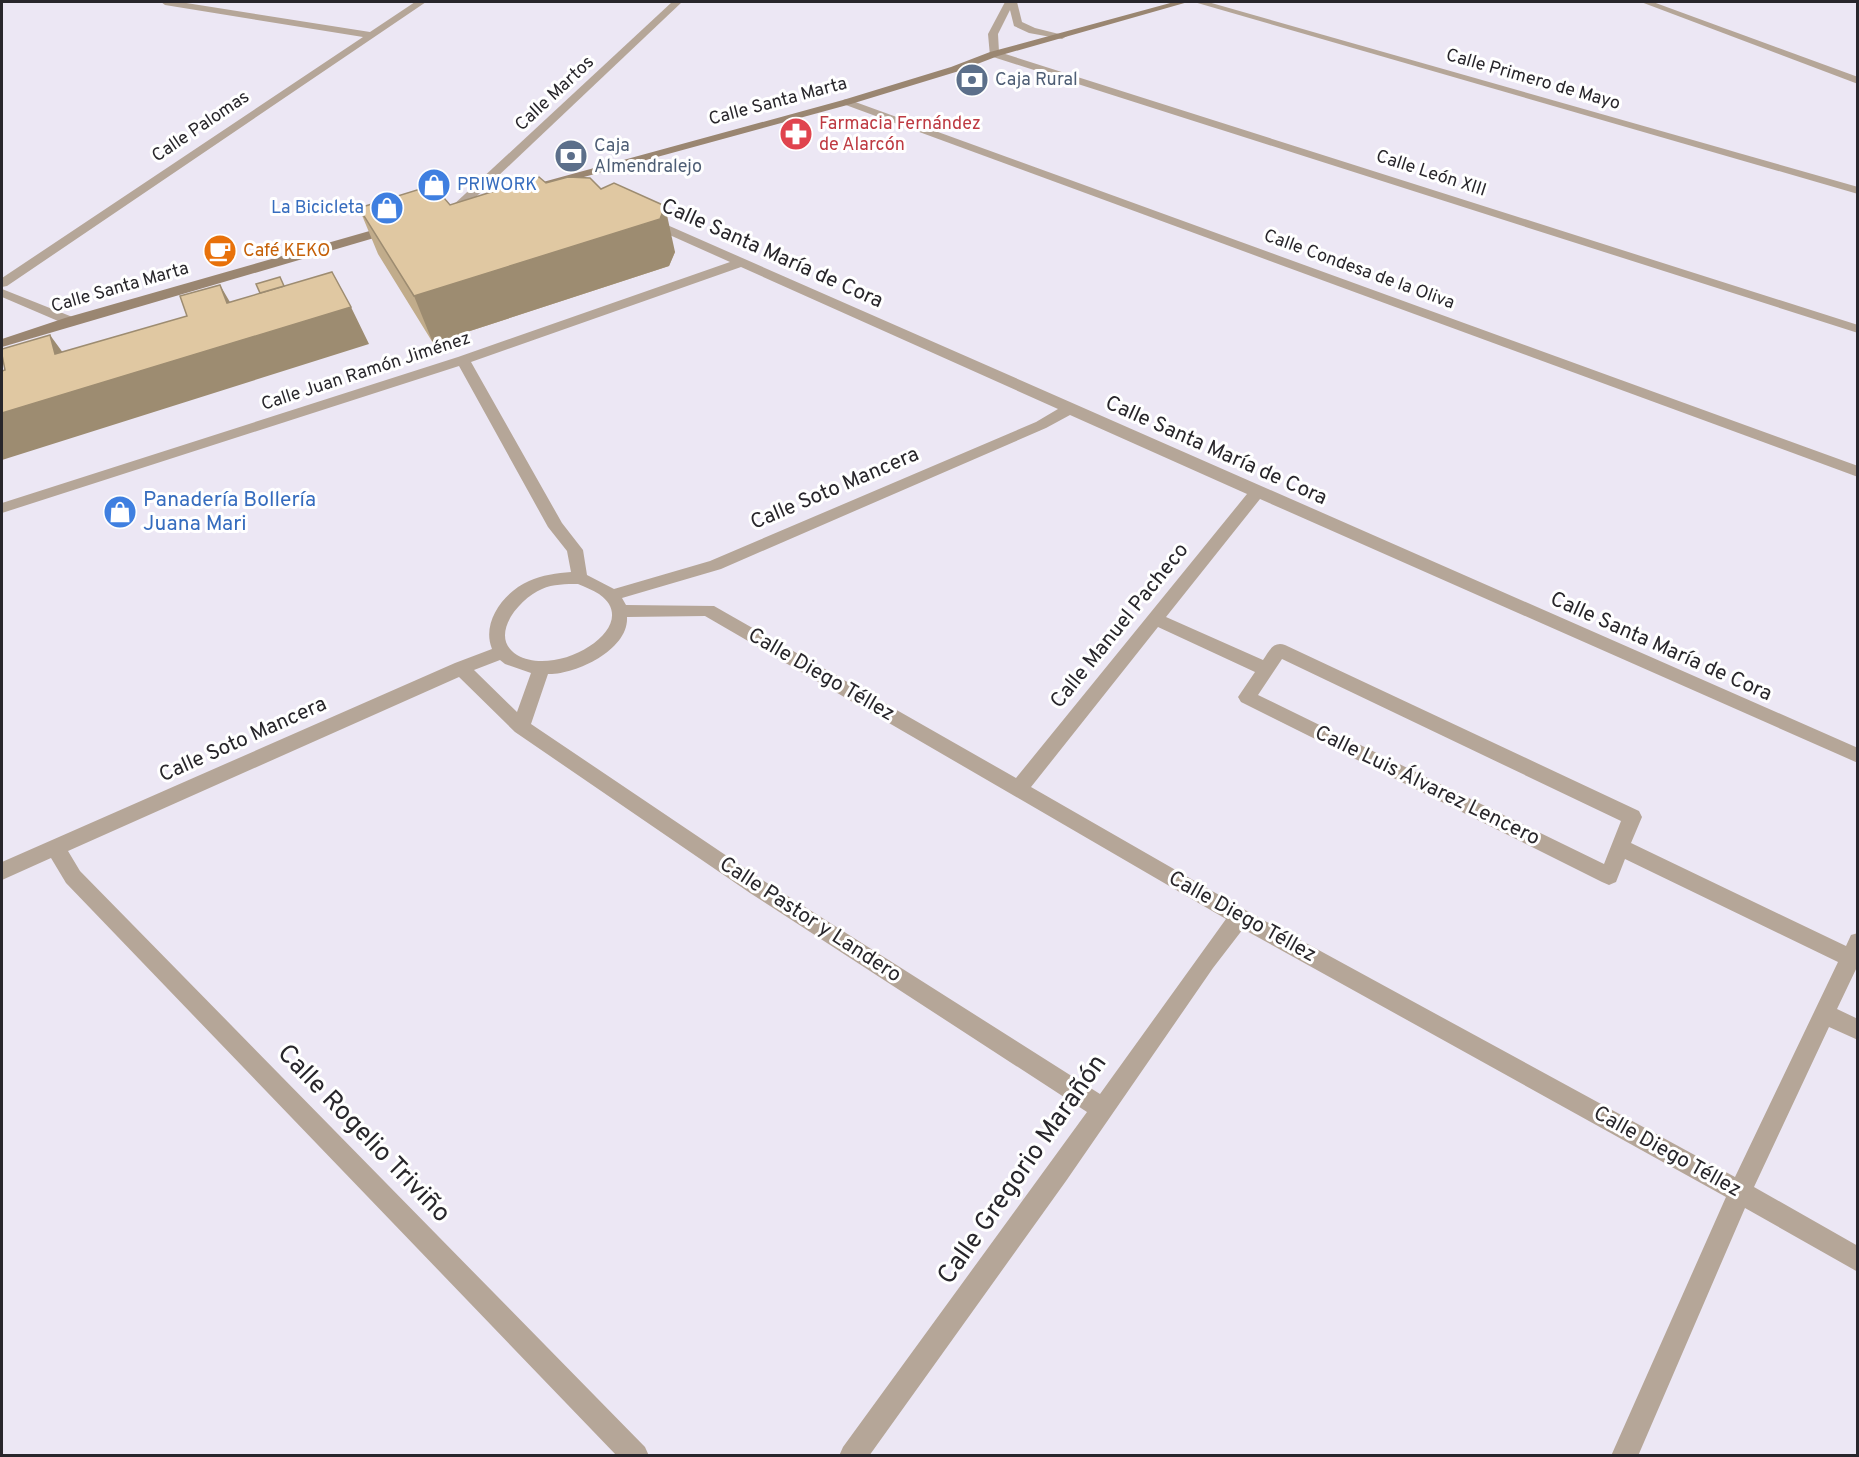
<svg xmlns="http://www.w3.org/2000/svg" width="1859" height="1457" font-family="Overpass,sans-serif">
<style>
.lines{fill:none;stroke-linecap:round;stroke-linejoin:round}
.street{fill:#b5a698;fill-rule:evenodd}
.secondary{fill:#9a8671;fill-rule:evenodd}
.wall{fill:#c1ac8b}
.shaded-wall{fill:#9d8c71}
.building{fill:#e0c8a2;stroke:#9d8c71;stroke-width:1.5}
.labels{text-anchor:middle;dominant-baseline:central;stroke-width:6;stroke-linejoin:round;paint-order:stroke}
.far-service-label{font-size:18px;fill:#4e5e75;stroke:#fff;text-anchor:start}
.far-street-label{font-size:18px;fill:#28262b;stroke:#fff}
.far-health-label{font-size:18px;fill:#be3a42;stroke:#fff;text-anchor:start}
.far-shop-label{font-size:18px;fill:#366cbe;stroke:#fff;text-anchor:start}
.far-food-label{font-size:18px;fill:#c56008;stroke:#fff;text-anchor:start}
.street-label{font-size:21px;fill:#28262b;stroke:#fff}
.shop-label{font-size:21px;fill:#366cbe;stroke:#fff;text-anchor:start}
.near-street-label{font-size:26px;fill:#28262b;stroke:#fff}
</style>
<rect width="100%" height="100%" fill="#ece7f4"/>
<g class="lines">
<!-- street -->
<g class="street">
<polygon points="161,2 180,2 370,32 415,2 426,2 7,286 2,287 2,278 363,37 165,5"/>
<polygon points="672,2 682,2 459,213 451,213 451,207"/>
<polygon points="1005,2 1017,2 1022,22 1035,28 1067,36 1062,39 1029,33 1014,26 1010,10 998,34 999,52 1858,325 1858,333 990,56 988,34"/>
<polygon points="1194,2 1208,2 1858,187 1858,194"/>
<polygon points="1641,2 1653,2 1858,77 1858,84"/>
<polygon points="847,99 1858,466 1858,477 843,104 843,100"/>
<path d="M649 217 1858 748V763L1260 499 1166 617 1263 660C1269 651 1273 641 1285 645L1639 811 1642 817 1631 843 1846 946 1851 935 1858 933V965L1837 1009 1858 1019V1040L1829 1027 1754 1187 1858 1246V1272L1745 1208 1638 1456H1611L1726 1197 1243 929 1213 968 1066 1181 869 1456H839L843 1447 1087 1112 750 893 515 732 459 677 68 851 80 871 645 1447 649 1456H617L66 883 51 858 2 880V862L455 663 492 649C481 622 504 592 529 581 542 575 557 573 571 572L567 551 548 527 459 366 2 513V503L458 357 730 262 645 224 643 221ZM741 267 1058 409 1036 422 710 561 614 589 587 575 583 550 562 523 471 362ZM1070 415 1247 494 1016 778 714 606 626 605 622 598 721 569 1046 428ZM578 584C585 587 593 590 599 594 645 626 558 679 517 655 487 636 520 598 542 589 553 584 566 584 578 584ZM705 616 1226 919 1100 1094 764 881 531 724 548 674C575 675 629 650 627 617ZM1158 627 1255 672 1238 697 1241 702 1602 882 1609 885 1616 882 1625 859 1838 962 1735 1177 1247 911 1031 787ZM1282 659 1621 821 1604 864 1258 695ZM500 660 505 664 531 673 517 712 474 670Z"/>
<polygon points="2,289 75,318 77,321 75,324 65,324 2,297"/>
</g>
<!-- secondary -->
<g class="secondary">
<polygon points="1174,2 1188,2 998,56 959,71 851,104 551,186 543,186 541,184 543,182 843,100 951,67 990,52"/>
<polygon points="394,224 400,228 398,231 2,347 2,339 65,318"/>
</g>
</g>
<!-- wall -->
<polygon class="wall" points="546,183 601,189 675,252 669,266 433,343 378,254 359,208 450,205"/>
<!-- shaded-wall -->
<g class="shaded-wall">
<polygon points="665,206 675,252 669,266 433,343 414,296"/>
<polygon points="220,285 241,321 351,307 369,344 2,460 2,413 55,354 50,335 77,372 227,303"/>
</g>
<!-- building -->
<g class="building">
<polygon points="539,177 546,183 568,177 590,178 601,189 614,183 665,206 660,219 414,296 359,208 433,185 450,205"/>
<polygon points="332,272 351,307 2,413 2,371 5,370 2,355 2,349 50,335 55,354 187,316 180,296 220,285 227,303"/>
<polygon points="280,277 284,286 260,293 256,284"/>
</g>
<!-- icons -->
<defs>
<g id="bank-disc" transform="scale(1.725)"><circle r="9.5" fill="#5c6f8a" stroke="#fff"/><path d="M-6-4H6V4H-6ZM0-2.3a2.3 2.3 0 1 0 0 4.6a2.3 2.3 0 1 0 0-4.6Z" fill="#fff"/></g>
<g id="pharmacy-disc" transform="scale(1.725)"><circle r="9.5" fill="#e0444e" stroke="#fff"/><path d="M-2-6h4v4h4v4h-4v4h-4v-4h-4v-4h4Z" fill="#fff"/></g>
<g id="shop-disc" transform="scale(1.725)"><circle r="9.5" fill="#3f7fe0" stroke="#fff"/><path d="M-5-2.5h2.3a2.7 3.5 0 0 1 5.4 0H5L5.5 6h-11ZM-1.5-2.5h3a1.5 2.3 0 0 0-3 0Z" fill="#fff"/></g>
<g id="cafe-disc" transform="scale(1.725)"><circle r="9.5" fill="#e8710a" stroke="#fff"/><path d="M-5.5-4.5H6V0H3Q3 3.5 0 3.5H-2.5Q-5.5 3.5-5.5 0ZM3-3.2v2h1.7v-2ZM-6 4.5H4V6H-6Z" fill="#fff"/></g>
</defs>
<g fill-rule="evenodd">
<use href="#bank-disc" x="972" y="80"/>
<use href="#pharmacy-disc" x="796" y="134"/>
<use href="#bank-disc" x="571" y="156"/>
<use href="#shop-disc" x="434" y="185"/>
<use href="#shop-disc" x="387" y="208"/>
<use href="#cafe-disc" x="220" y="251"/>
<use href="#shop-disc" x="120" y="512"/>
</g>
<g class="labels">
<!-- far-service labels -->
<g class="far-service-label">
<text x="995" y="80">Caja Rural</text>
<text x="594" y="146">Caja<tspan x="594" dy="21">Almendralejo</tspan></text>
</g>
<!-- far-street labels -->
<g class="far-street-label">
<text transform="translate(1533 80) rotate(16)">Calle Primero de Mayo</text>
<text transform="translate(555 94) rotate(-43)">Calle Martos</text>
<text transform="translate(778 102) rotate(-15)">Calle Santa Marta</text>
<text transform="translate(201 127) rotate(-34)">Calle Palomas</text>
<text transform="translate(1431 174) rotate(18)">Calle León XIII</text>
<text transform="translate(1359 270) rotate(20)">Calle Condesa de la Oliva</text>
<text transform="translate(120 288) rotate(-16)">Calle Santa Marta</text>
<text transform="translate(366 372) rotate(-18)">Calle Juan Ramón Jiménez</text>
</g>
<!-- far-health labels -->
<g class="far-health-label">
<text x="819" y="124">Farmacia Fernández<tspan x="819" dy="21">de Alarcón</tspan></text>
</g>
<!-- far-shop labels -->
<g class="far-shop-label">
<text x="457" y="185">PRIWORK</text>
<text x="364" y="208" text-anchor="end">La Bicicleta</text>
</g>
<!-- far-food labels -->
<g class="far-food-label">
<text x="243" y="251">Café KEKO</text>
</g>
<!-- street labels -->
<g class="street-label">
<text transform="translate(772 254) rotate(24)">Calle Santa María de Cora</text>
<text transform="translate(1216 451) rotate(24)">Calle Santa María de Cora</text>
<text transform="translate(835 489) rotate(-23)">Calle Soto Mancera</text>
<text transform="translate(1120 626) rotate(-51)">Calle Manuel Pacheco</text>
<text transform="translate(1661 647) rotate(24)">Calle Santa María de Cora</text>
<text transform="translate(821 675) rotate(30)">Calle Diego Téllez</text>
<text transform="translate(243 740) rotate(-24)">Calle Soto Mancera</text>
<text transform="translate(1427 786) rotate(26)">Calle Luis Álvarez Lencero</text>
<text transform="translate(1242 917) rotate(29)">Calle Diego Téllez</text>
<text transform="translate(810 920) rotate(33)">Calle Pastor y Landero</text>
<text transform="translate(1667 1152) rotate(29)">Calle Diego Téllez</text>
</g>
<!-- shop labels -->
<g class="shop-label">
<text x="143" y="500">Panadería Bollería<tspan x="143" dy="24">Juana Mari</tspan></text>
</g>
<!-- near-street labels -->
<g class="near-street-label">
<text transform="translate(363 1134) rotate(46)">Calle Rogelio Triviño</text>
<text transform="translate(1023 1170) rotate(-55)">Calle Gregorio Marañón</text>
</g>
</g>
<!-- border -->
<rect width="1859" height="1457" fill="none" stroke="#28262b" stroke-width="6"/>
</svg>
